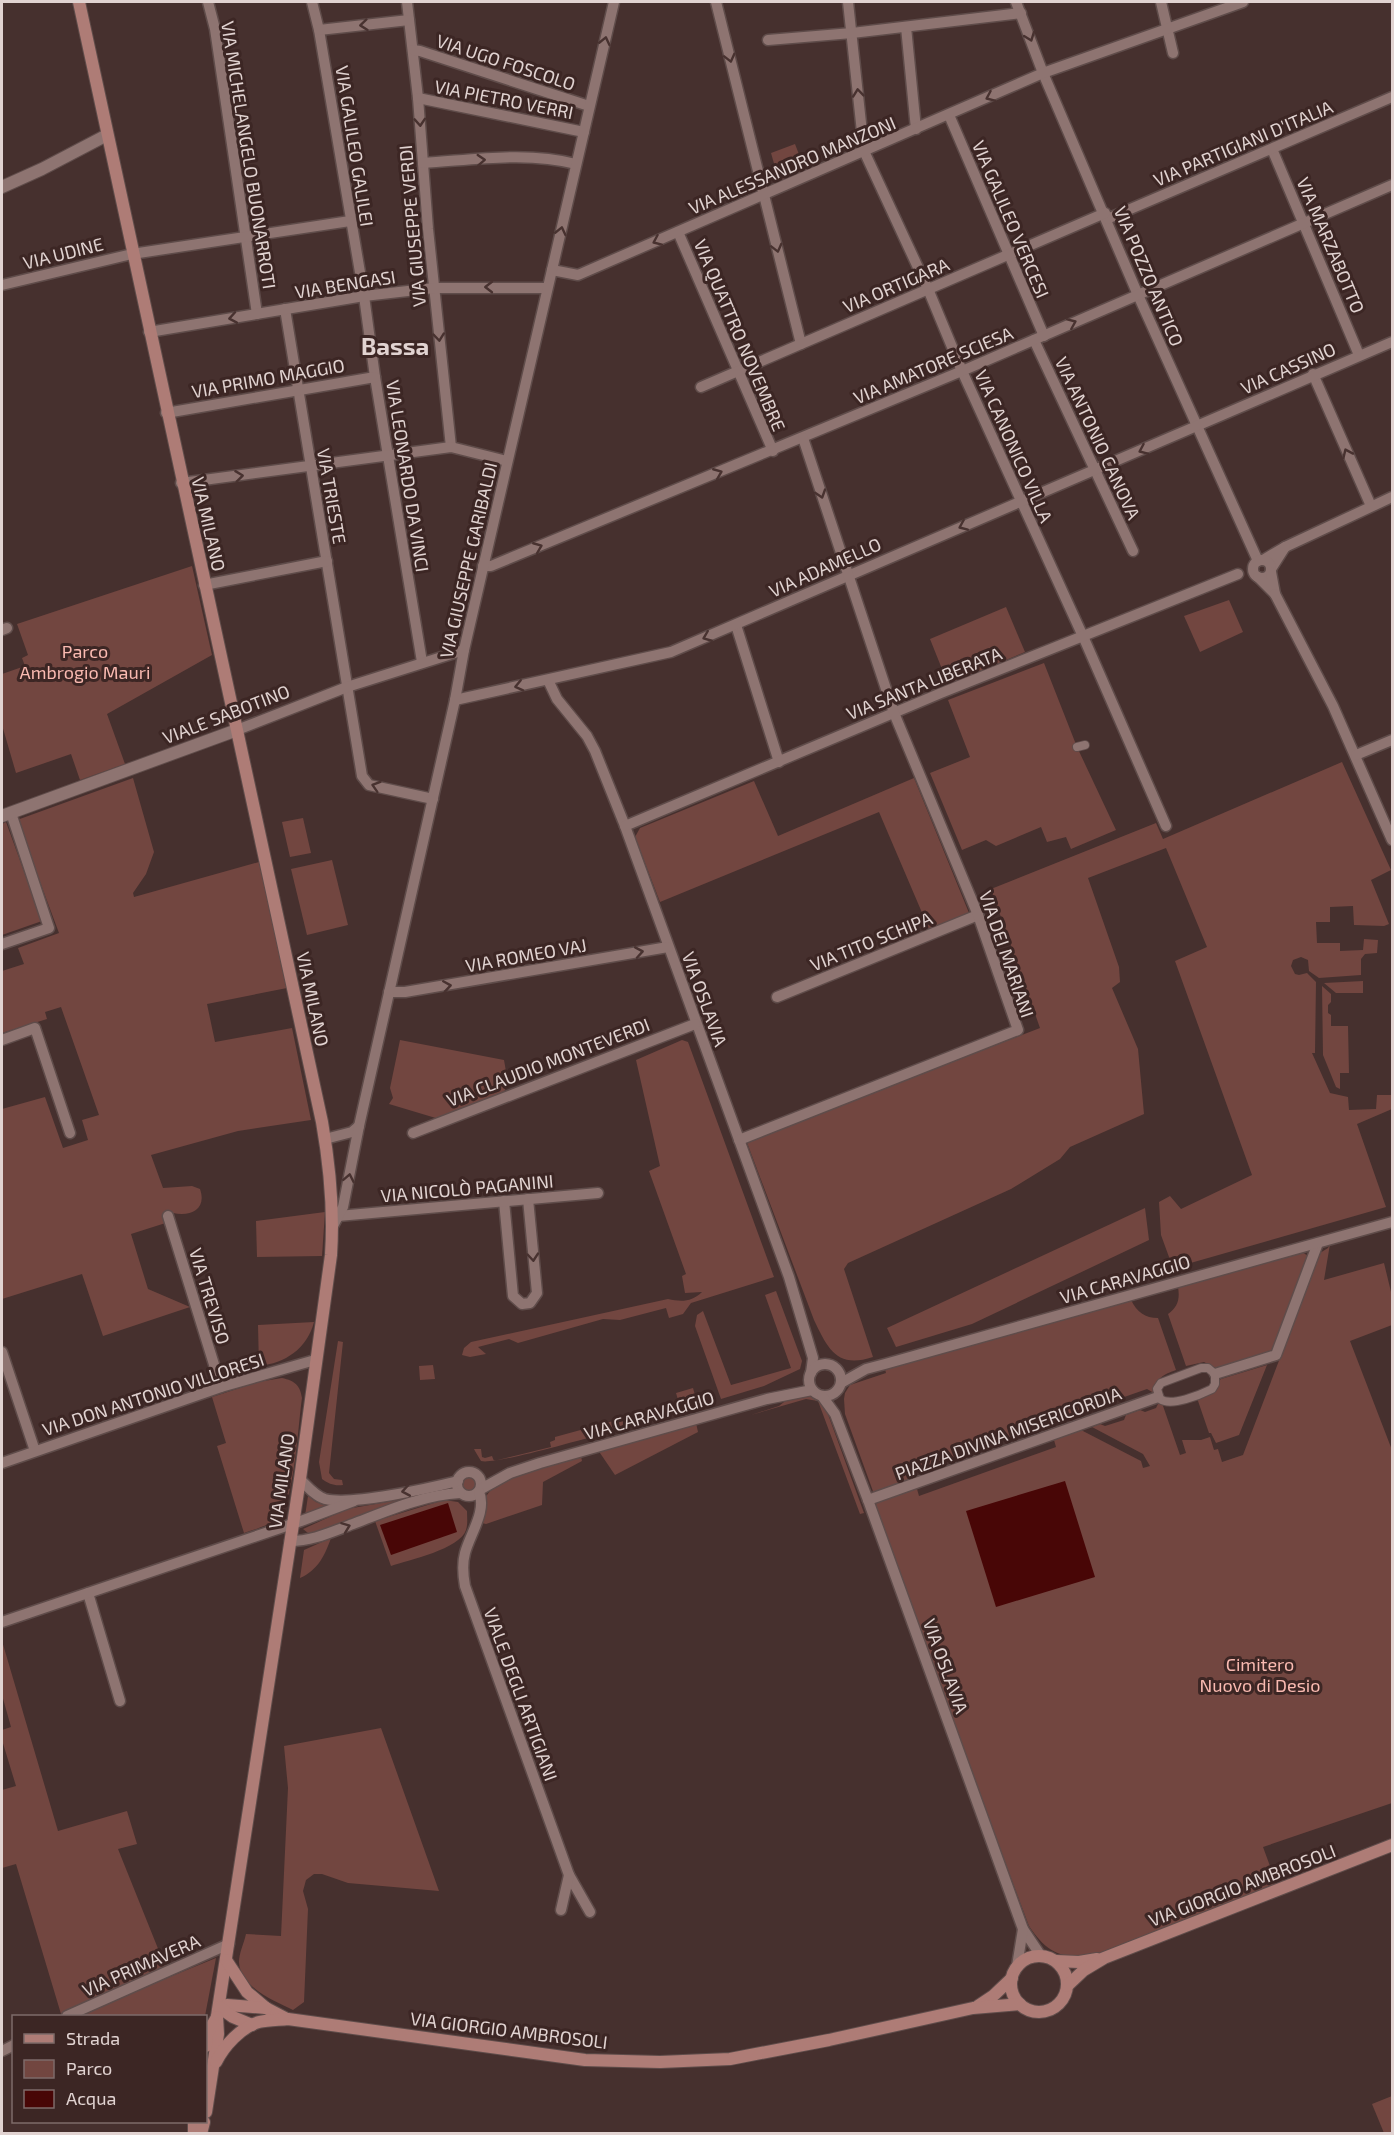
<svg xmlns="http://www.w3.org/2000/svg" width="1394" height="2135" font-family="'Exo 2',sans-serif">
<style>
.green{fill:#724640}
.water{fill:#480606}
.lines{fill:none;stroke-linecap:round;stroke-linejoin:round}
.pedestrian-casing{stroke:#5f4c4a;stroke-width:10}
.minor-casing{stroke:#5f4c4a;stroke-width:13}
.tertiary-casing{stroke:#5f4c4a;stroke-width:14}
.secondary-casing{stroke:#5f4c4a;stroke-width:14}
.pedestrian{stroke:#8e7471;stroke-width:8}
.minor{stroke:#8e7471;stroke-width:10}
.tertiary{stroke:#8e7471;stroke-width:12}
.secondary{stroke:#ae7c76;stroke-width:12}
.oneway{stroke:#483230}
.labels{text-anchor:middle;dominant-baseline:central;stroke-width:6;stroke-linejoin:round;paint-order:stroke}
.street-label{font-size:18px;fill:#e1d3d1;stroke:#3c2624}
.park-label{font-size:18px;fill:#fabab1;stroke:#3c2624}
.district-label{font-size:24px;font-weight:bold;fill:#e1d3d1;stroke:#3c2624}
</style>
<rect width="100%" height="100%" fill="#46302e"/>
<!-- green -->
<g class="green">
<polygon points="526,60 524,72 500,64"/>
<polygon points="795,144 805,170 779,181 771,153"/>
<polygon points="192,566 212,655 107,714 125,764 80,780 71,754 16,773 2,725 2,674 25,666 22,658 28,655 17,624"/>
<polygon points="1229,600 1243,632 1200,652 1184,616"/>
<polygon points="1006,607 1025,652 948,684 930,639"/>
<polygon points="1044,663 1077,747 1116,830 1071,849 1066,837 1047,842 1041,827 996,846 986,840 962,850 930,773 970,757 948,700"/>
<path d="M1342 762 1391 870 1371 880 1389 924 1384 926 1354 925 1353 906 1330 907V922H1316L1317 943H1340V951L1363 950 1364 939 1378 940 1377 953 1365 954 1361 959V975L1319 978 1309 971 1308 960 1301 957 1293 960 1291 966 1295 974 1299 975 1307 973 1316 982 1315 1053H1312L1330 1093 1348 1097 1349 1110 1376 1109 1377 1095H1392V1109L1357 1124 1386 1207 1173 1268 1161 1235 1159 1202 1170 1196 1181 1209 1252 1175 1175 961 1207 947 1166 848 1088 878 1119 967 1120 982 1112 988 1138 1049 1144 1114 1070 1147 1060 1159 1011 1189 848 1263 844 1269 873 1357C837 1369 828 1349 814 1320L746 1140 1040 1028 991 889 1156 823 1163 839Z"/>
<path d="M133 778 154 852 146 874 133 893 134 897 259 862 287 988 207 1004 215 1042 292 1028 311 1120 238 1131 151 1155 163 1188 192 1186 200 1189C207 1209 191 1217 173 1213L175 1220 131 1234 148 1289 190 1307 103 1336 82 1274 2 1299V1109L45 1097 63 1148 88 1140 82 1120 99 1115 61 1007 45 1012 47 1019 2 1033V971L24 964 18 948 59 933 17 820Z"/>
<polygon points="914,778 969,913 929,929 879,812 660,902 635,837 640,828 754,781 778,836"/>
<polygon points="303,818 311,853 290,857 282,822"/>
<polygon points="6,822 42,921 2,935 2,824"/>
<polygon points="332,860 348,925 307,935 291,869"/>
<polygon points="1363,981 1363,993 1336,993 1324,983"/>
<polygon points="1322,986 1331,994 1331,1002 1328,1005 1328,1013 1331,1015 1331,1026 1348,1026 1349,1073 1340,1073 1340,1089 1336,1087 1323,1055"/>
<polygon points="400,1040 504,1060 508,1083 504,1092 439,1119 389,1104 393,1098 390,1088"/>
<path d="M682 1040 688 1042 774 1277 691 1303 683 1314 669 1318 666 1308 620 1320 603 1319 518 1343 509 1339 478 1347 486 1354 470 1357 462 1355 464 1348 471 1342 668 1299C681 1302 692 1302 702 1292L685 1293 682 1276 686 1274 649 1171 660 1166 636 1060Z"/>
<polygon points="1145,1208 1149,1240 972,1324 896,1347 887,1328"/>
<polygon points="325,1212 322,1256 257,1257 256,1221"/>
<path d="M1330 1244 1324 1280 1384 1263 1392 1296V1325L1350 1341 1392 1450V1803L1263 1847 1277 1885 1095 1955C1063 1961 1046 1952 1029 1926L979 1793 875 1503 917 1489 919 1496 1056 1447 1054 1440 1081 1430 1141 1461 1143 1468 1150 1466 1143 1454 1092 1427 1100 1424 1105 1426 1124 1420 1126 1415 1140 1410 1145 1412 1156 1408 1158 1404 1162 1403 1180 1455 1186 1453 1182 1440H1201L1210 1437 1214 1450 1218 1449 1222 1462 1243 1455 1320 1253 1328 1248Z"/>
<path d="M1302 1252 1308 1256 1273 1351 1219 1367H1213L1204 1362 1186 1366 1168 1314C1178 1307 1180 1299 1178 1287Z"/>
<polygon points="776,1291 802,1361 800,1369 764,1386 721,1399 695,1326 697,1315 703,1311 731,1385 791,1368 765,1295"/>
<path d="M1131 1300C1137 1312 1145 1318 1158 1318L1176 1370C1162 1375 1157 1378 1154 1393L1147 1389 913 1471 915 1480 874 1494 845 1414 844 1399 845 1393 850 1385 886 1373 885 1369Z"/>
<path d="M314 1322C307 1349 285 1363 259 1366L258 1325Z"/>
<path d="M338 1341 343 1342 329 1473 334 1479 342 1480 343 1485C334 1486 329 1484 322 1479L319 1462Z"/>
<polygon points="433,1365 435,1379 420,1380 419,1366"/>
<polygon points="1267,1365 1239,1435 1216,1443 1211,1433 1209,1433 1197,1398 1221,1379"/>
<path d="M282 1378C295 1381 300 1385 302 1398 298 1424 295 1501 278 1517 269 1526 255 1529 244 1533L217 1446 226 1443 212 1397 258 1382Z"/>
<path d="M693 1388 698 1406C668 1414 499 1467 481 1461L475 1451 474 1449H481L482 1457 485 1458 492 1456 494 1461 551 1447 550 1442 555 1440V1437L679 1403 676 1393Z"/>
<polygon points="813,1394 820,1397 825,1406 864,1513 860,1514 818,1401 806,1399 751,1415 779,1406 789,1398"/>
<polygon points="696,1423 698,1432 615,1475 600,1453 600,1450"/>
<path d="M581 1456 582 1461 543 1482 542 1505 486 1524 482 1523C483 1515 483 1503 487 1495 500 1475 558 1463 581 1456Z"/>
<circle cx="469" cy="1484" r="9"/>
<polygon points="452,1486 453,1492 318,1535 308,1533 303,1529 347,1509 404,1499"/>
<polygon points="308,1496 316,1502 330,1507 305,1516"/>
<path d="M444 1500 458 1502 467 1511C467 1517 468 1524 466 1530 460 1549 409 1560 391 1566L375 1521Z"/>
<path d="M331 1538C325 1555 318 1570 300 1578L304 1550Z"/>
<polygon points="2,1641 58,1831 127,1811 137,1844 118,1849 165,1966 61,2014 16,1864 2,1868 2,1790 16,1786 2,1740 2,1730 11,1727 2,1695"/>
<path d="M381 1728 439 1891 348 1883 322 1874H314L306 1880 303 1891 308 1909 304 2002 293 2010C273 2000 240 1987 239 1962 239 1953 244 1943 246 1934L281 1936 288 1788 284 1746Z"/>
<polygon points="216,1958 205,2016 74,2016"/>
<polygon points="1392,2096 1392,2133 1384,2133 1372,2104"/>
</g>
<!-- water -->
<g class="water">
<polygon points="1065,1481 1095,1577 996,1607 966,1511"/>
<polygon points="448,1503 457,1532 391,1555 380,1525"/>
</g>
<g class="lines">
<!-- pedestrian casing -->
<g class="pedestrian-casing">
<g id="pedestrian">
<polyline points="1077,747 1085,745"/>
<path d="M1201 1368H1208L1215 1374V1384L1212 1389C1200 1395 1171 1407 1160 1399L1157 1389 1161 1383Z"/>
</g>
</g>
<!-- minor casing -->
<g class="minor-casing">
<g id="minor">
<polyline points="208,2 215,29 257,314"/>
<polyline points="312,2 319,30 364,296 375,377 422,662"/>
<polyline points="407,2 418,98 428,229 451,447"/>
<polyline points="716,2 801,344"/>
<polyline points="848,2 864,151 928,289 962,371 1086,643 1166,826"/>
<polyline points="1016,2 1043,73 1138,295 1258,561"/>
<polyline points="1161,2 1173,53"/>
<polyline points="906,27 916,129"/>
<polyline points="319,30 409,20"/>
<polyline points="768,40 852,33 1021,13"/>
<polyline points="413,50 420,51 589,106"/>
<polyline points="418,98 584,132"/>
<polyline points="949,115 1044,336"/>
<polyline points="1272,149 1359,355"/>
<path d="M423 163C473 160 527 151 576 164"/>
<polyline points="1107,219 1392,97"/>
<polyline points="678,232 773,451"/>
<polyline points="552,270 578,275 1043,73 1243,2"/>
<polyline points="2,285 132,254 350,221"/>
<polyline points="285,309 362,776 369,785 433,799"/>
<polyline points="149,332 364,296 434,288 547,288"/>
<polyline points="1034,340 1133,551"/>
<polyline points="1313,374 1371,506"/>
<polyline points="701,387 1105,213"/>
<polyline points="166,413 375,377"/>
<polyline points="181,483 451,447 507,461"/>
<polyline points="1285,547 1392,497"/>
<polyline points="1263,560 1285,547 1271,569"/>
<circle cx="1262" cy="569" r="9"/>
<polyline points="483,566 491,566 962,371 1392,185"/>
<polyline points="1258,577 1275,594 1271,572"/>
<polyline points="204,585 327,561"/>
<polyline points="1275,594 1333,706 1392,840"/>
<polyline points="736,625 779,762"/>
<polyline points="2,630 7,628"/>
<polyline points="548,680 557,699 587,736 595,751 625,826 789,1277 813,1358 811,1373"/>
<polyline points="455,700 671,652 1392,342"/>
<polyline points="237,730 347,687 464,650"/>
<polyline points="1356,755 1392,740"/>
<polyline points="625,826 941,693 1238,574"/>
<polyline points="2,944 49,928 11,813"/>
<polyline points="389,992 405,992 668,947"/>
<polyline points="777,997 978,915"/>
<polyline points="2,1040 35,1028 70,1133"/>
<polyline points="413,1133 695,1024"/>
<polyline points="325,1139 352,1132 359,1126"/>
<polyline points="739,1140 1018,1030 978,915 894,713 803,438"/>
<polyline points="504,1201 513,1296 522,1304 530,1303 537,1293 528,1199"/>
<polyline points="168,1216 221,1387"/>
<polyline points="338,1216 598,1193"/>
<polyline points="333,1226 343,1207 359,1126 455,700 464,650 614,2"/>
<polyline points="2,1352 35,1451"/>
<circle cx="825" cy="1380" r="16"/>
<polyline points="1215,1374 1276,1355 1318,1243"/>
<polyline points="841,1383 866,1369 885,1364 1392,1222"/>
<polyline points="822,1396 835,1414 868,1500 1023,1929 1041,1956"/>
<polyline points="2,1463 221,1387 315,1360"/>
<circle cx="469" cy="1484" r="12"/>
<path d="M300 1479C307 1486 315 1496 325 1499 351 1506 430 1488 458 1481"/>
<polyline points="481,1489 510,1473 540,1463 767,1399 812,1390"/>
<path d="M479 1492C487 1511 470 1534 465 1553 462 1564 463 1575 465 1586L569 1875 590 1912"/>
<polyline points="868,1500 1158,1397"/>
<path d="M290 1541C313 1541 331 1532 353 1524 387 1511 423 1495 460 1493"/>
<polyline points="88,1593 120,1701"/>
<polyline points="2,1622 301,1521 354,1501"/>
<polyline points="561,1910 569,1875"/>
<polyline points="1017,1966 1023,1929"/>
<polyline points="67,2016 229,1944"/>
<polyline points="2,2051 14,2045"/>
</g>
</g>
<!-- tertiary casing -->
<g class="tertiary-casing">
<g id="tertiary">
<polyline points="2,187 42,169 107,135"/>
<polyline points="2,816 237,730"/>
</g>
</g>
<!-- secondary casing -->
<g class="secondary-casing">
<g id="secondary">
<path d="M79 2 322 1122C330 1167 334 1210 331 1255L300 1479 217 2016 218 2034 206 2112"/>
<circle cx="1039" cy="1984" r="28"/>
<polyline points="226,1960 247,1992 266,2008 287,2019"/>
<polyline points="1056,1961 1079,1962 1097,1959"/>
<polyline points="1067,1986 1084,1970 1104,1958 1392,1845"/>
<polyline points="978,2006 993,1996 1012,1978"/>
<polyline points="219,2007 227,2005 266,2008"/>
<polyline points="219,2007 233,2017 252,2025"/>
<polyline points="206,2046 207,2034 217,2017"/>
<path d="M216 2062C224 2046 241 2027 259 2022 268 2020 279 2020 288 2019L585 2060 660 2062 730 2059 829 2040 973 2008 1020 2004"/>
<polyline points="194,2134 194,2122"/>
<polyline points="201,2134 204,2122"/>
</g>
</g>
<!-- pedestrian -->
<use href="#pedestrian" class="pedestrian"/>
<!-- minor -->
<use href="#minor" class="minor"/>
<!-- tertiary -->
<use href="#tertiary" class="tertiary"/>
<!-- secondary -->
<use href="#secondary" class="secondary"/>
</g>
<!-- one-way arrows -->
<defs><path id="oneway-chevron" d="M-2-3.5L2.5 0L-2 3.5" fill="none" stroke-width="1.6" stroke-linecap="round" stroke-linejoin="round" transform="scale(1.5)"/></defs>
<g class="oneway">
<use href="#oneway-chevron" transform="translate(364 25) rotate(174)"/>
<use href="#oneway-chevron" transform="translate(1030 37) rotate(69)"/>
<use href="#oneway-chevron" transform="translate(605 41) rotate(-77)"/>
<use href="#oneway-chevron" transform="translate(730 58) rotate(76)"/>
<use href="#oneway-chevron" transform="translate(858 93) rotate(-96)"/>
<use href="#oneway-chevron" transform="translate(990 97) rotate(156)"/>
<use href="#oneway-chevron" transform="translate(420 122) rotate(86)"/>
<use href="#oneway-chevron" transform="translate(481 160) rotate(-3)"/>
<use href="#oneway-chevron" transform="translate(561 231) rotate(-77)"/>
<use href="#oneway-chevron" transform="translate(657 241) rotate(156)"/>
<use href="#oneway-chevron" transform="translate(777 248) rotate(76)"/>
<use href="#oneway-chevron" transform="translate(489 287) rotate(180)"/>
<use href="#oneway-chevron" transform="translate(233 318) rotate(170)"/>
<use href="#oneway-chevron" transform="translate(1072 323) rotate(-23)"/>
<use href="#oneway-chevron" transform="translate(439 337) rotate(84)"/>
<use href="#oneway-chevron" transform="translate(1143 450) rotate(156)"/>
<use href="#oneway-chevron" transform="translate(1347 453) rotate(-114)"/>
<use href="#oneway-chevron" transform="translate(718 473) rotate(-22)"/>
<use href="#oneway-chevron" transform="translate(239 476) rotate(-7)"/>
<use href="#oneway-chevron" transform="translate(821 494) rotate(72)"/>
<use href="#oneway-chevron" transform="translate(963 526) rotate(157)"/>
<use href="#oneway-chevron" transform="translate(538 547) rotate(-22)"/>
<use href="#oneway-chevron" transform="translate(707 637) rotate(158)"/>
<use href="#oneway-chevron" transform="translate(519 686) rotate(167)"/>
<use href="#oneway-chevron" transform="translate(376 786) rotate(-163)"/>
<use href="#oneway-chevron" transform="translate(639 952) rotate(-10)"/>
<use href="#oneway-chevron" transform="translate(447 986) rotate(-9)"/>
<use href="#oneway-chevron" transform="translate(349 1178) rotate(-79)"/>
<use href="#oneway-chevron" transform="translate(533 1257) rotate(85)"/>
<use href="#oneway-chevron" transform="translate(406 1491) rotate(170)"/>
<use href="#oneway-chevron" transform="translate(346 1527) rotate(-21)"/>
</g>
<g class="labels">
<!-- street labels -->
<g class="street-label">
<text transform="translate(506 62) rotate(18)">VIA UGO FOSCOLO</text>
<text transform="translate(504 99) rotate(11)">VIA PIETRO VERRI</text>
<text transform="translate(1243 143) rotate(-23)">VIA PARTIGIANI D'ITALIA</text>
<text transform="translate(355 146) rotate(81)">VIA GALILEO GALILEI</text>
<text transform="translate(249 155) rotate(81)">VIA MICHELANGELO BUONARROTI</text>
<text transform="translate(792 165) rotate(-23)">VIA ALESSANDRO MANZONI</text>
<text transform="translate(1011 219) rotate(67)">VIA GALILEO VERCESI</text>
<text transform="translate(412 226) rotate(-95)">VIA GIUSEPPE VERDI</text>
<text transform="translate(1331 245) rotate(67)">VIA MARZABOTTO</text>
<text transform="translate(63 253) rotate(-14)">VIA UDINE</text>
<text transform="translate(1149 276) rotate(67)">VIA POZZO ANTICO</text>
<text transform="translate(345 284) rotate(-9)">VIA BENGASI</text>
<text transform="translate(896 285) rotate(-23)">VIA ORTIGARA</text>
<text transform="translate(740 335) rotate(67)">VIA QUATTRO NOVEMBRE</text>
<text transform="translate(933 365) rotate(-23)">VIA AMATORE SCIESA</text>
<text transform="translate(1288 368) rotate(-24)">VIA CASSINO</text>
<text transform="translate(268 378) rotate(-10)">VIA PRIMO MAGGIO</text>
<text transform="translate(1098 438) rotate(65)">VIA ANTONIO CANOVA</text>
<text transform="translate(1014 446) rotate(66)">VIA CANONICO VILLA</text>
<text transform="translate(408 476) rotate(81)">VIA LEONARDO DA VINCI</text>
<text transform="translate(332 496) rotate(80)">VIA TRIESTE</text>
<text transform="translate(209 524) rotate(77)">VIA MILANO</text>
<text transform="translate(468 560) rotate(-77)">VIA GIUSEPPE GARIBALDI</text>
<text transform="translate(825 567) rotate(-24)">VIA ADAMELLO</text>
<text transform="translate(924 683) rotate(-22)">VIA SANTA LIBERATA</text>
<text transform="translate(226 714) rotate(-21)">VIALE SABOTINO</text>
<text transform="translate(871 941) rotate(-22)">VIA TITO SCHIPA</text>
<text transform="translate(1007 954) rotate(71)">VIA DEI MARIANI</text>
<text transform="translate(526 955) rotate(-10)">VIA ROMEO VAJ</text>
<text transform="translate(313 999) rotate(78)">VIA MILANO</text>
<text transform="translate(705 999) rotate(70)">VIA OSLAVIA</text>
<text transform="translate(548 1062) rotate(-21)">VIA CLAUDIO MONTEVERDI</text>
<text transform="translate(467 1188) rotate(-5)">VIA NICOLÒ PAGANINI</text>
<text transform="translate(1125 1279) rotate(-16)">VIA CARAVAGGIO</text>
<text transform="translate(210 1296) rotate(73)">VIA TREVISO</text>
<text transform="translate(153 1394) rotate(-18)">VIA DON ANTONIO VILLORESI</text>
<text transform="translate(649 1415) rotate(-16)">VIA CARAVAGGIO</text>
<text transform="translate(1008 1433) rotate(-20)">PIAZZA DIVINA MISERICORDIA</text>
<text transform="translate(281 1481) rotate(-82)">VIA MILANO</text>
<text transform="translate(946 1666) rotate(70)">VIA OSLAVIA</text>
<text transform="translate(521 1694) rotate(70)">VIALE DEGLI ARTIGIANI</text>
<text transform="translate(1242 1885) rotate(-21)">VIA GIORGIO AMBROSOLI</text>
<text transform="translate(141 1965) rotate(-24)">VIA PRIMAVERA</text>
<text transform="translate(509 2030) rotate(7)">VIA GIORGIO AMBROSOLI</text>
</g>
<!-- park labels -->
<g class="park-label">
<text x="85" y="651">Parco<tspan x="85" dy="21">Ambrogio Mauri</tspan></text>
<text x="1260" y="1664">Cimitero<tspan x="1260" dy="21">Nuovo di Desio</tspan></text>
</g>
<!-- district labels -->
<g class="district-label">
<text x="395" y="345">Bassa</text>
</g>
</g>
<!-- border -->
<rect width="1394" height="2135" fill="none" stroke="#e1d3d1" stroke-width="6"/>
<!-- legend -->
<rect x="12" y="2015" width="195" height="108" fill="#3c2624" stroke="#7e6b69" stroke-width="1.5"/>
<rect x="24" y="2034" width="30" height="9" fill="#ae7c76" stroke="#7e6b69" stroke-width="1.5"/>
<text x="66" y="2045" font-size="18" fill="#e1d3d1">Strada</text>
<rect x="24" y="2060" width="30" height="18" fill="#724640" stroke="#7e6b69" stroke-width="1.5"/>
<text x="66" y="2075" font-size="18" fill="#e1d3d1">Parco</text>
<rect x="24" y="2090" width="30" height="18" fill="#480606" stroke="#7e6b69" stroke-width="1.5"/>
<text x="66" y="2105" font-size="18" fill="#e1d3d1">Acqua</text>
</svg>
